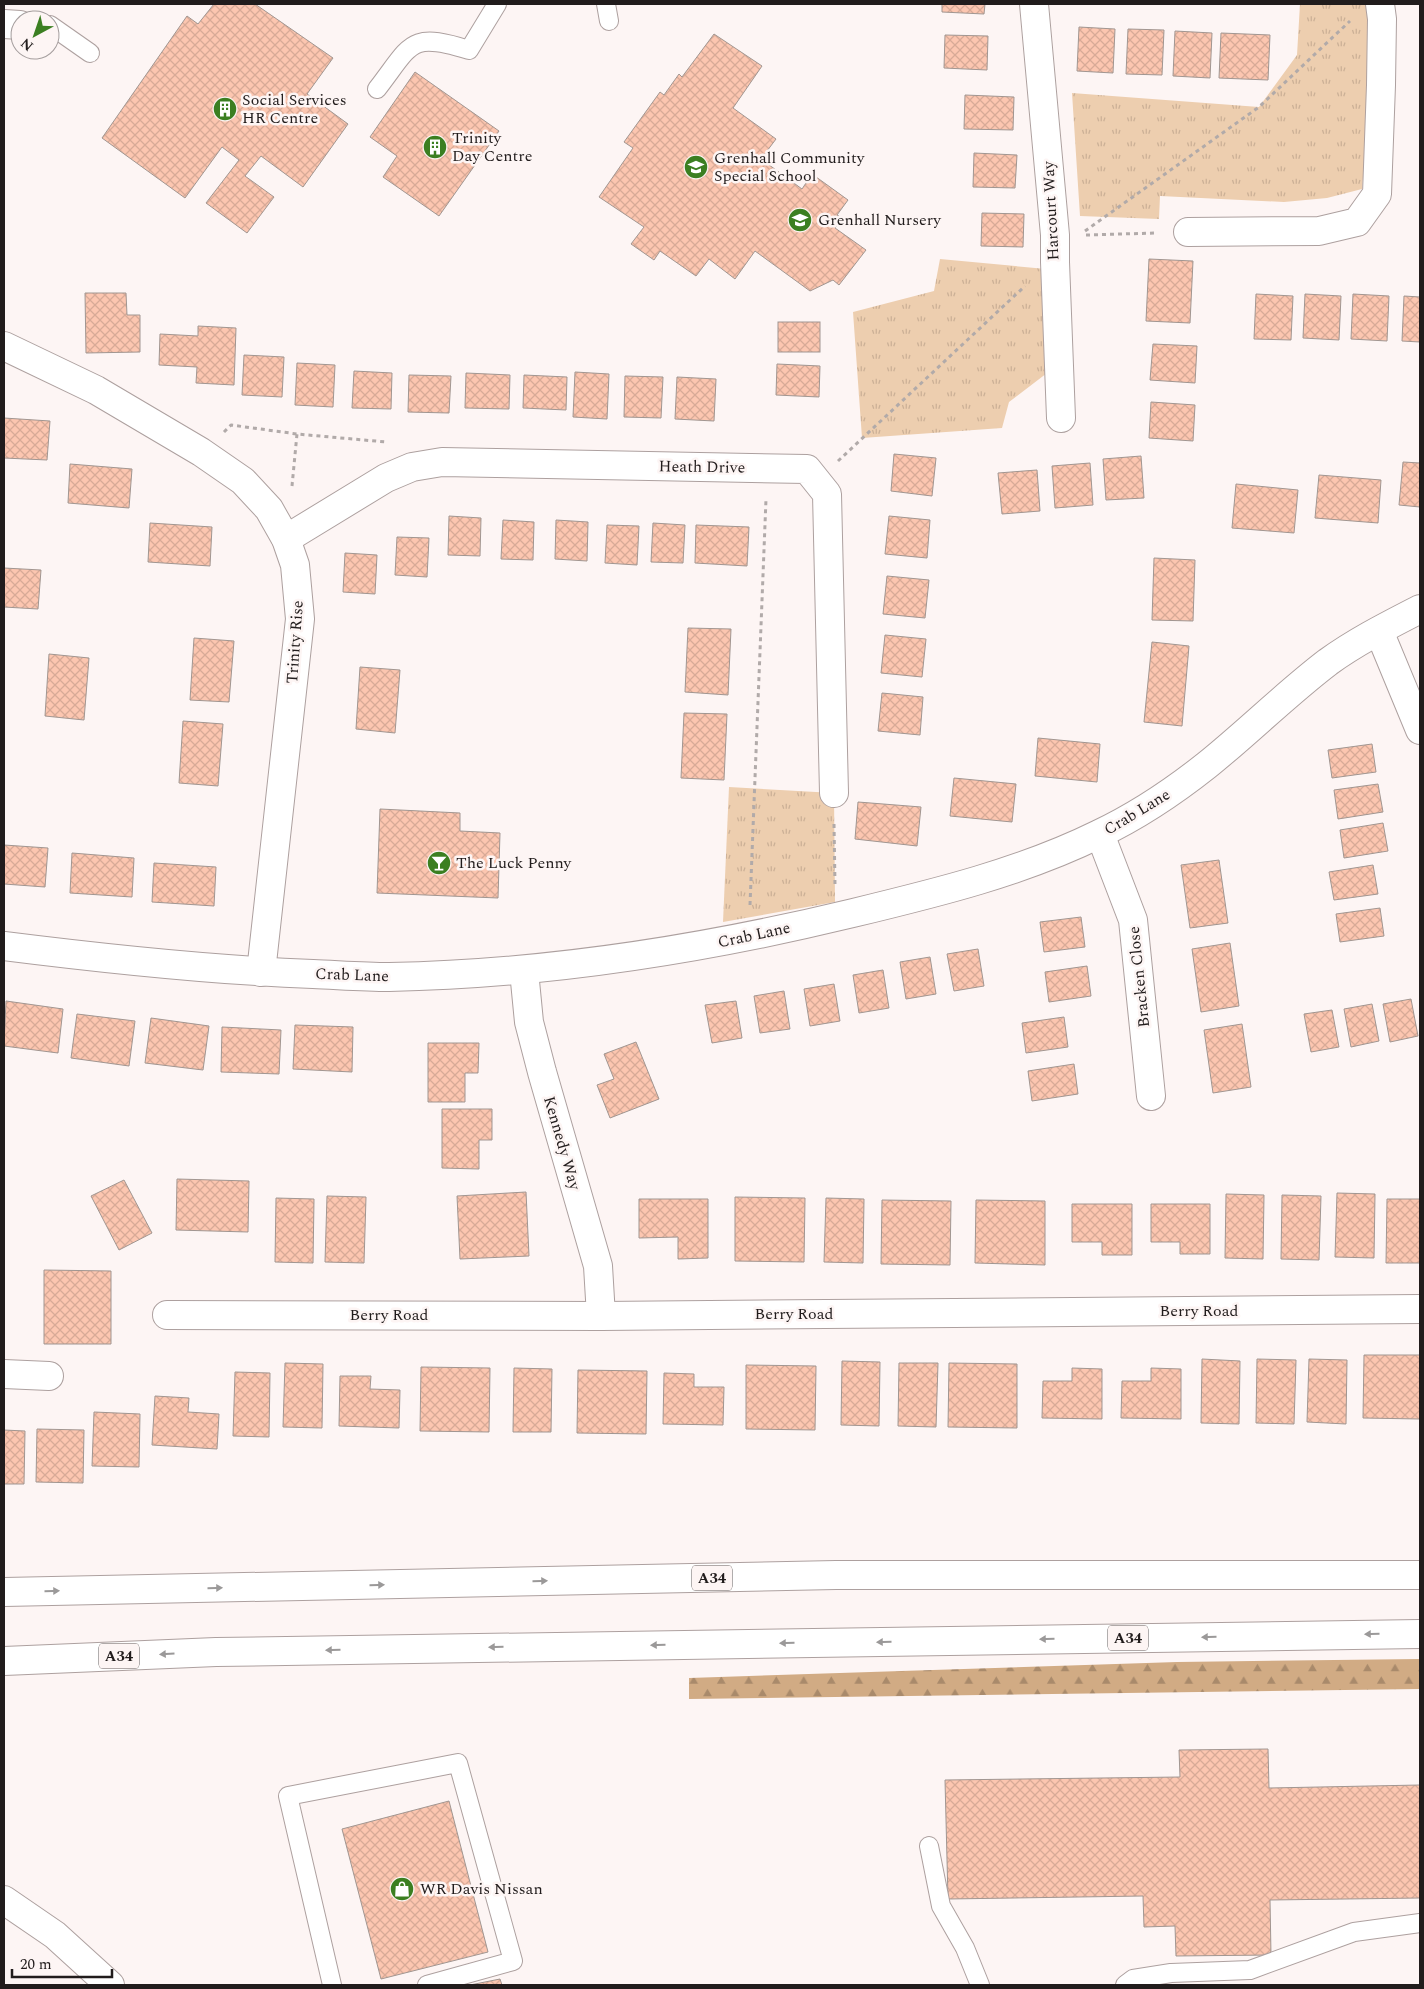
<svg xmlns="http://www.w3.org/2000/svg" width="1424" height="1989" font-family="Spectral,serif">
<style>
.grass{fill:url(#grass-tufts)}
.forest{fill:url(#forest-firs)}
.building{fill:url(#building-cross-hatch);stroke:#a19691}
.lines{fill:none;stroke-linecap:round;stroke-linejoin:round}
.lane-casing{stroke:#ada09f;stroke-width:20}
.street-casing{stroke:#ada09f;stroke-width:30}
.highway-casing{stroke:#ada09f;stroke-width:30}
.path{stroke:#b1aaa9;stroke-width:3;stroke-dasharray:4 4;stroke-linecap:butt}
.lane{stroke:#fff;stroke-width:18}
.street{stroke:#fff;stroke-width:28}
.highway{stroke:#fff;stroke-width:28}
.oneway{fill:#9b9999}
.labels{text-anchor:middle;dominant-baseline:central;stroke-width:5;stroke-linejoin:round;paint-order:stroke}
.shield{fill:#fdf5f4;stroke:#635d5d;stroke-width:1}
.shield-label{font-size:15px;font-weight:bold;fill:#211c1c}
.poi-label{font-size:16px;fill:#211c1c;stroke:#fdf5f4;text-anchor:start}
.street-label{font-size:16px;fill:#211c1c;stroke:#fdf5f4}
</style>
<defs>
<pattern id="grass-tufts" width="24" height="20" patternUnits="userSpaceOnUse" patternTransform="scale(1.25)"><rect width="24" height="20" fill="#edceaf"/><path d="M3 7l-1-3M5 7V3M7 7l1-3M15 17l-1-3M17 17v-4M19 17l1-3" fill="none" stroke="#cbb096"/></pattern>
<pattern id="forest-firs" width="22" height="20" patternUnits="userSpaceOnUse" patternTransform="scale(1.25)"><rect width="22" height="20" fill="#d1ab84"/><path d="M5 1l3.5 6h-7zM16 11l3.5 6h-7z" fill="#a98a6b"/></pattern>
<pattern id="building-cross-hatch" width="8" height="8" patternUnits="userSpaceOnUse" patternTransform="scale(1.25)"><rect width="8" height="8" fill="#fcc6b0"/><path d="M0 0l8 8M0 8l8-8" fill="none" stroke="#d8aa97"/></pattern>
</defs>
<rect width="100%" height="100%" fill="#fdf5f4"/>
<!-- grass -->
<g class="grass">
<polygon points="1300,4 1378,4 1362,189 1327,198 1284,202 1160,196 1159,219 1080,216 1072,93 1259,107 1297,55"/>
<polygon points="940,259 1046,269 1051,370 1009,402 1002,428 862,438 853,312 934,291"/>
<polygon points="729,787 834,793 835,902 723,922"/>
</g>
<!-- forest -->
<polygon class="forest" points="1420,1659 1420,1689 689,1699 689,1678 1177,1662"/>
<!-- building -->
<g class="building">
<polygon points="214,4 255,4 333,58 307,94 348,124 303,187 261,156 245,176 274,197 247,233 206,203 239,160 222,147 185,198 102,138 187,16 198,24"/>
<polygon points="942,4 985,4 984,14 942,12"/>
<polygon points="1079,27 1115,29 1113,73 1077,71"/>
<polygon points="1128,29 1164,30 1162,75 1126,74"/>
<polygon points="1175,31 1212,33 1210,78 1173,76"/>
<polygon points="1221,33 1270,35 1268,80 1219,78"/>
<polygon points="714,34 762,66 733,108 776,139 761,159 802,189 812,174 848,200 837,215 842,218 835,228 866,250 839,285 833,280 810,291 755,251 735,279 709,259 696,276 660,251 654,260 631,244 644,227 599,197 633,148 624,142 660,92 664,95 679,74 682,77"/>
<polygon points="945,35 988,36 987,70 944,68"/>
<polygon points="415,72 499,131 439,216 383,177 397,156 370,137"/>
<polygon points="965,95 1014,97 1013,130 964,129"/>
<polygon points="974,153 1017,155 1015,188 973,187"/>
<polygon points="982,213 1024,214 1023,247 981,246"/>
<polygon points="1149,259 1193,261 1190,323 1146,321"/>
<polygon points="85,293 126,293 127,315 140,315 140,352 86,353"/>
<polygon points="1256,294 1293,296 1291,340 1254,339"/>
<polygon points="1305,294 1341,296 1339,340 1303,338"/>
<polygon points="1353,294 1389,296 1387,341 1351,339"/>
<polygon points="1404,296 1420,297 1420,342 1402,341"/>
<rect x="778" y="322" width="42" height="30"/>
<polygon points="198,326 236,328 234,385 196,383 197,367 159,365 160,334 198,336"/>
<polygon points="1153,344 1197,346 1195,383 1150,380"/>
<polygon points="244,355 284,357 282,397 242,395"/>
<polygon points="297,363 335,365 333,407 295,405"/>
<polygon points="777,364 820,366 819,397 776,395"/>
<polygon points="354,371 392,373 391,409 352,408"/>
<polygon points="575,372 609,374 607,419 573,417"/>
<polygon points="466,373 510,375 509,409 465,408"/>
<polygon points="409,375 451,376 449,413 408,412"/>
<polygon points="524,375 567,377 566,410 523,408"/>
<polygon points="625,376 663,377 661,418 624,417"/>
<polygon points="677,377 716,379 714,421 675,419"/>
<polygon points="1151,402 1195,405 1193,441 1149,438"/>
<polygon points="4,418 50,421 47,460 4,458"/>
<polygon points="894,454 936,458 932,496 891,491"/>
<polygon points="1141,456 1144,498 1106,500 1103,459"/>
<polygon points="1403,462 1420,463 1420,507 1399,505"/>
<polygon points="1090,463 1093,505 1055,508 1052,466"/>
<polygon points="70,464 132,469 129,508 68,503"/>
<polygon points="1037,470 1040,511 1002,514 998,473"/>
<polygon points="1319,475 1381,480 1378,523 1315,518"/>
<polygon points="1236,484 1298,490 1294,533 1232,528"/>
<polygon points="449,516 481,518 480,556 448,555"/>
<polygon points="889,516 930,520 927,558 885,554"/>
<polygon points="503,520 534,522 533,560 501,559"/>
<polygon points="556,520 588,522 587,561 555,559"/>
<polygon points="150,523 212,527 210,566 148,562"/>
<polygon points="653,523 685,525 683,563 651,562"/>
<polygon points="607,525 639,526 637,565 605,563"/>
<polygon points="696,525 749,527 747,566 695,563"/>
<polygon points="397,537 429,538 427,577 395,575"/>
<polygon points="345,553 377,555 375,594 343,592"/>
<polygon points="1154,558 1195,560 1193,621 1152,620"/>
<polygon points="4,568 41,570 38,609 4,607"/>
<polygon points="887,576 929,580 925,618 883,614"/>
<polygon points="688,628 731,629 728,695 685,692"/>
<polygon points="885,635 926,639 922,677 881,673"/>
<polygon points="194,638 234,641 229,702 190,700"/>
<polygon points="1152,642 1189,646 1182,726 1144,722"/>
<polygon points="49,654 89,658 84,720 45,716"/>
<polygon points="360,667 400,670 395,733 356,729"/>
<polygon points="882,693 923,697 920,735 878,731"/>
<polygon points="684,713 727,714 724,780 681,778"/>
<polygon points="183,721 223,724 218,786 179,783"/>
<polygon points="1038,738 1100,744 1097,782 1035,776"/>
<polygon points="1372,744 1376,772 1332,778 1328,750"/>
<polygon points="954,778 1016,784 1012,822 950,816"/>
<polygon points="1378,784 1383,812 1338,819 1334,790"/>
<polygon points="858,802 921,807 917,846 855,839"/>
<polygon points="380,809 460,813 460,831 500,833 498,898 377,893"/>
<polygon points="1383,823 1388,851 1344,858 1340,830"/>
<polygon points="4,845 48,848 45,887 4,884"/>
<polygon points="72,853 134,858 132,897 70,893"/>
<polygon points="1219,860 1228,923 1190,928 1181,865"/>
<polygon points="154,863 216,867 214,906 152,902"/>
<polygon points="1373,865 1378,894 1334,900 1329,872"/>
<polygon points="1380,908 1384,936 1340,942 1336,914"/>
<polygon points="1081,917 1085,947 1044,952 1040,922"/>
<polygon points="1230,943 1239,1006 1201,1012 1192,949"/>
<polygon points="978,949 984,986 954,991 947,954"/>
<polygon points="930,957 936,994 906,999 900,962"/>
<polygon points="1087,966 1091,996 1049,1002 1045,972"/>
<polygon points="883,970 889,1008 859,1013 853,975"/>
<polygon points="834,984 840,1021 810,1026 804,989"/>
<polygon points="784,991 790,1029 760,1033 754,996"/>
<polygon points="1411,999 1418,1036 1390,1042 1383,1004"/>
<polygon points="6,1001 63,1009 58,1053 4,1046"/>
<polygon points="736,1001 742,1038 712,1043 705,1005"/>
<polygon points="1372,1004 1379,1041 1351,1047 1344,1009"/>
<polygon points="1332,1010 1339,1047 1311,1052 1304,1014"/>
<polygon points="77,1014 135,1021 129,1066 71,1058"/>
<polygon points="1064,1017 1068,1047 1026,1053 1022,1023"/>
<polygon points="151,1018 209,1026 203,1070 145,1063"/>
<polygon points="1242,1024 1251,1087 1213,1093 1204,1030"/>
<polygon points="295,1025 353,1027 352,1072 293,1069"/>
<polygon points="222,1027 281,1030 279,1074 221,1072"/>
<polygon points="636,1042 659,1099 610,1118 597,1085 614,1079 604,1054"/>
<polygon points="428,1043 479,1043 478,1073 465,1073 465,1102 428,1102"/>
<polygon points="1074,1064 1078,1094 1032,1101 1028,1071"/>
<polygon points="442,1109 492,1109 492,1140 479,1140 479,1169 442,1168"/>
<polygon points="177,1179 249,1181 248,1232 176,1230"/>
<polygon points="124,1180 152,1233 119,1250 91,1196"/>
<polygon points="526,1192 529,1256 460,1259 457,1196"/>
<polygon points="1337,1193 1375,1194 1374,1258 1335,1257"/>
<polygon points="1226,1194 1264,1195 1263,1259 1225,1258"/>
<polygon points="1282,1195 1321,1196 1319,1260 1281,1259"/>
<polygon points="327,1196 366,1197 364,1263 325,1262"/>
<polygon points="735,1197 805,1198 804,1262 735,1261"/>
<polygon points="276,1198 314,1199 313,1263 275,1262"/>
<polygon points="826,1198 864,1199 863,1263 824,1262"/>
<polygon points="639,1199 708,1199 708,1258 678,1259 678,1237 639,1238"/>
<polygon points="1387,1199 1420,1199 1420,1263 1386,1263"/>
<polygon points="882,1200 951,1201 950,1265 881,1264"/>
<polygon points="976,1200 1045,1201 1045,1265 975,1263"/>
<polygon points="1072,1204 1132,1204 1132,1255 1102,1255 1102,1242 1072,1242"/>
<polygon points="1151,1204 1210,1204 1210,1254 1180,1254 1180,1242 1151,1242"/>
<polygon points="44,1270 111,1271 111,1344 44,1344"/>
<polygon points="1364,1355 1420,1355 1420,1419 1363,1418"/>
<polygon points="1202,1359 1240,1361 1239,1424 1201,1423"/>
<polygon points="1257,1359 1296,1360 1294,1424 1256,1423"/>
<polygon points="1309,1359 1347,1360 1346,1424 1307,1422"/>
<polygon points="842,1361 880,1362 879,1426 841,1425"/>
<polygon points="285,1363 323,1364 322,1428 283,1427"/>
<polygon points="899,1363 938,1363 936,1427 898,1426"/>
<polygon points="949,1363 1017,1364 1017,1428 948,1427"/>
<polygon points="746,1365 816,1366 815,1430 746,1429"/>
<polygon points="421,1367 490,1368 489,1432 420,1431"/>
<polygon points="514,1368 552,1369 551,1432 513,1432"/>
<polygon points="1072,1368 1102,1369 1102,1419 1042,1418 1043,1381 1072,1381"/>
<polygon points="1151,1368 1181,1369 1181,1419 1121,1418 1122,1381 1151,1381"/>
<polygon points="578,1370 647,1371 646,1434 577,1433"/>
<polygon points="235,1372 270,1373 269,1437 233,1436"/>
<polygon points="664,1373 694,1374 694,1387 724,1387 723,1425 663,1424"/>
<polygon points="340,1376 371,1376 370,1389 400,1390 399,1428 339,1426"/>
<polygon points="155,1396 189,1398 188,1412 219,1414 217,1449 152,1445"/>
<polygon points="94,1412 140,1414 139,1467 92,1466"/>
<polygon points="37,1429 84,1430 83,1483 36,1482"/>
<polygon points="4,1430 25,1431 24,1484 4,1484"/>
<polygon points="1268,1749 1269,1788 1420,1785 1420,1898 1270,1900 1271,1955 1176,1956 1175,1926 1144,1927 1143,1896 948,1899 945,1780 1180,1777 1179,1750"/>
<polygon points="449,1801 488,1952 381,1979 342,1829"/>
<polygon points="500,1979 502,1985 470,1985"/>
</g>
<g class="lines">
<!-- lane casing -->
<g class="lane-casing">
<g id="lane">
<polyline points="606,4 609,21"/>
<polyline points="50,25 90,53"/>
<path d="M377 89C412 44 409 31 469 50L497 4"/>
<polyline points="929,1846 941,1906 965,1948 980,1985"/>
<polyline points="332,1985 288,1796 458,1763 513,1961 427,1985"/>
<polyline points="1125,1985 1133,1979 1171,1973 1250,1970 1354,1932 1420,1923"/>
</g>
</g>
<!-- street casing -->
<g class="street-casing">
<g id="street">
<polyline points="1034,4 1055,235 1055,262 1061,418"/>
<polyline points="4,24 20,25"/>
<polyline points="1188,232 1319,231 1357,222 1377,194 1381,85 1382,19 1380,4"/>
<polyline points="4,346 96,390 201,452 243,481 269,509 286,539 295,565 300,619 261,972"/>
<polyline points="286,539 386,478 412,467 442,462 807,469 827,494 834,793"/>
<polyline points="1379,631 1420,730"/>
<polyline points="1100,834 1133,920 1151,1096"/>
<path d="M4 946C107 959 209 970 313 974 338 975 364 977 389 977 547 974 700 950 853 913 936 893 1022 872 1099 834 1137 816 1173 792 1207 765 1248 732 1286 694 1328 662 1357 641 1389 625 1420 609"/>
<polyline points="524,971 529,1022 542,1072 598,1266 601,1316"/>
<polyline points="167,1315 601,1316 1420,1309"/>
<polyline points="4,1374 49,1376"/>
<polyline points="4,1900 55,1935 110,1985"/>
</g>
</g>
<!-- highway casing -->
<g class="highway-casing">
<g id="highway">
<polyline points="4,1592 836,1575 1420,1575"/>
<polyline points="4,1661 216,1652 1420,1634"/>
</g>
</g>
<!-- path -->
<g class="path">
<polyline points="1085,231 1259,107 1350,21"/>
<polyline points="1086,235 1157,233"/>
<polyline points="224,432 231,425 297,434 386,442"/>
<polyline points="838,461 1025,286"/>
<polyline points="292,486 297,434"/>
<polyline points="834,824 835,885"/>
<polyline points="750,905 766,499"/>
</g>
<!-- lane -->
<use href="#lane" class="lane"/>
<!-- street -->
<use href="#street" class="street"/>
<!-- highway -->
<use href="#highway" class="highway"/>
</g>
<!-- one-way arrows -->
<defs><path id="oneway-solid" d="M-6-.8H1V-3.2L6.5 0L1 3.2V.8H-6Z" transform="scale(1.25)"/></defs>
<g class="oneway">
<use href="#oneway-solid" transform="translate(540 1581) rotate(-1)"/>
<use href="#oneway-solid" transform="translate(377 1585) rotate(-1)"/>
<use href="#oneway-solid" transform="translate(215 1588) rotate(-1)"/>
<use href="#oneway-solid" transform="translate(52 1591) rotate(-1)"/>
<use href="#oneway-solid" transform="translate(1372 1634) rotate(179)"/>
<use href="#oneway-solid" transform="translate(1209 1637) rotate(179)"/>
<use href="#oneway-solid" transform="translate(1047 1639) rotate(179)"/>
<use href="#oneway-solid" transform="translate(884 1642) rotate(179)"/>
<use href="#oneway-solid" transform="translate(787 1643) rotate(179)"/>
<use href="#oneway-solid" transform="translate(658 1645) rotate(179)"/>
<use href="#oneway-solid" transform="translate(496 1647) rotate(179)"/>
<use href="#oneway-solid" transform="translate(333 1650) rotate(179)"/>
<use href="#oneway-solid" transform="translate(167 1654) rotate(177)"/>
</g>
<!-- icons -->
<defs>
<g id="building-disc" transform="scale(1.25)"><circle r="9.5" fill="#3b7f21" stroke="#fdf5f4"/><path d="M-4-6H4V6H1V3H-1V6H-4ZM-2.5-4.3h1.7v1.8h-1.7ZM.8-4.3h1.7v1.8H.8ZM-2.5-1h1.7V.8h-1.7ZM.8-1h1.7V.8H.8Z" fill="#fff"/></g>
<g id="school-disc" transform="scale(1.25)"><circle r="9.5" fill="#3b7f21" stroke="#fdf5f4"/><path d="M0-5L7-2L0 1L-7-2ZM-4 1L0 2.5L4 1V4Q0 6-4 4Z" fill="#fff"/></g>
<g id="bar-disc" transform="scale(1.25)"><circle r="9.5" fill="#3b7f21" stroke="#fdf5f4"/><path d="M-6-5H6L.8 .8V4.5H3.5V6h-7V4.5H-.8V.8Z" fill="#fff"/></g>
<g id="shop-disc" transform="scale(1.25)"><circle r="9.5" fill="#3b7f21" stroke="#fdf5f4"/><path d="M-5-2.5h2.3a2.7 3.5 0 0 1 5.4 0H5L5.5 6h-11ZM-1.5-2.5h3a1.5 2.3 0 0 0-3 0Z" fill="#fff"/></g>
</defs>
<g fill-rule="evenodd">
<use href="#building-disc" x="225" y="109"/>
<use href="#building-disc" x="435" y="147"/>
<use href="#school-disc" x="696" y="167"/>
<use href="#school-disc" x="800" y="220"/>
<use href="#bar-disc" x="439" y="863"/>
<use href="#shop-disc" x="402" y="1889"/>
</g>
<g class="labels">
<!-- shield labels -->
<g class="shield">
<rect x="692" y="1565.5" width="40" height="25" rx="4"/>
<rect x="1108" y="1625.5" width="40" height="25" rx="4"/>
<rect x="99" y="1643.5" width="40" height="25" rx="4"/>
</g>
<g class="shield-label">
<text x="712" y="1578">A34</text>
<text x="1128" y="1638">A34</text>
<text x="119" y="1656">A34</text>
</g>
<!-- poi labels -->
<g class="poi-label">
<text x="242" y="100">Social Services<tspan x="242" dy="18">HR Centre</tspan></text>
<text x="452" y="138">Trinity<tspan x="452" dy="18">Day Centre</tspan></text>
<text x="714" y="158">Grenhall Community<tspan x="714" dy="18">Special School</tspan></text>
<text x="818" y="220">Grenhall Nursery</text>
<text x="456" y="863">The Luck Penny</text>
<text x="420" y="1889">WR Davis Nissan</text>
</g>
<!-- street labels -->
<g class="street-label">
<text transform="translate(1051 211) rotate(-93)">Harcourt Way</text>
<text transform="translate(702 467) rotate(1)">Heath Drive</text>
<text transform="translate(295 642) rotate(-86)">Trinity Rise</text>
<text transform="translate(1137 812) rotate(-31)">Crab Lane</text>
<text transform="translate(754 935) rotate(-12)">Crab Lane</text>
<text transform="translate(352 975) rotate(2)">Crab Lane</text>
<text transform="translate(1139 977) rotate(-96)">Bracken Close</text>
<text transform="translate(562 1143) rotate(74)">Kennedy Way</text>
<text x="1199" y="1311">Berry Road</text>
<text x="794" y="1314">Berry Road</text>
<text x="389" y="1315">Berry Road</text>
</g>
</g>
<!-- border -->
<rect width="1424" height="1989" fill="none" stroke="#211c1c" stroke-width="10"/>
<!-- north arrow -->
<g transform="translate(35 35) rotate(220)"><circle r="24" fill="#fdf5f4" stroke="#a59e9e"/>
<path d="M0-4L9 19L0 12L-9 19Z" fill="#3b7f21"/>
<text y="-8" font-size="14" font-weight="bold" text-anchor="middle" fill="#211c1c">N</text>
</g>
<!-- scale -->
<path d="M12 1969v8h100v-8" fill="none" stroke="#211c1c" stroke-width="2.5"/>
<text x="20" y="1969" font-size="15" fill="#211c1c" stroke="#fdf5f4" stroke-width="4" paint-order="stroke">20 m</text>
</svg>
